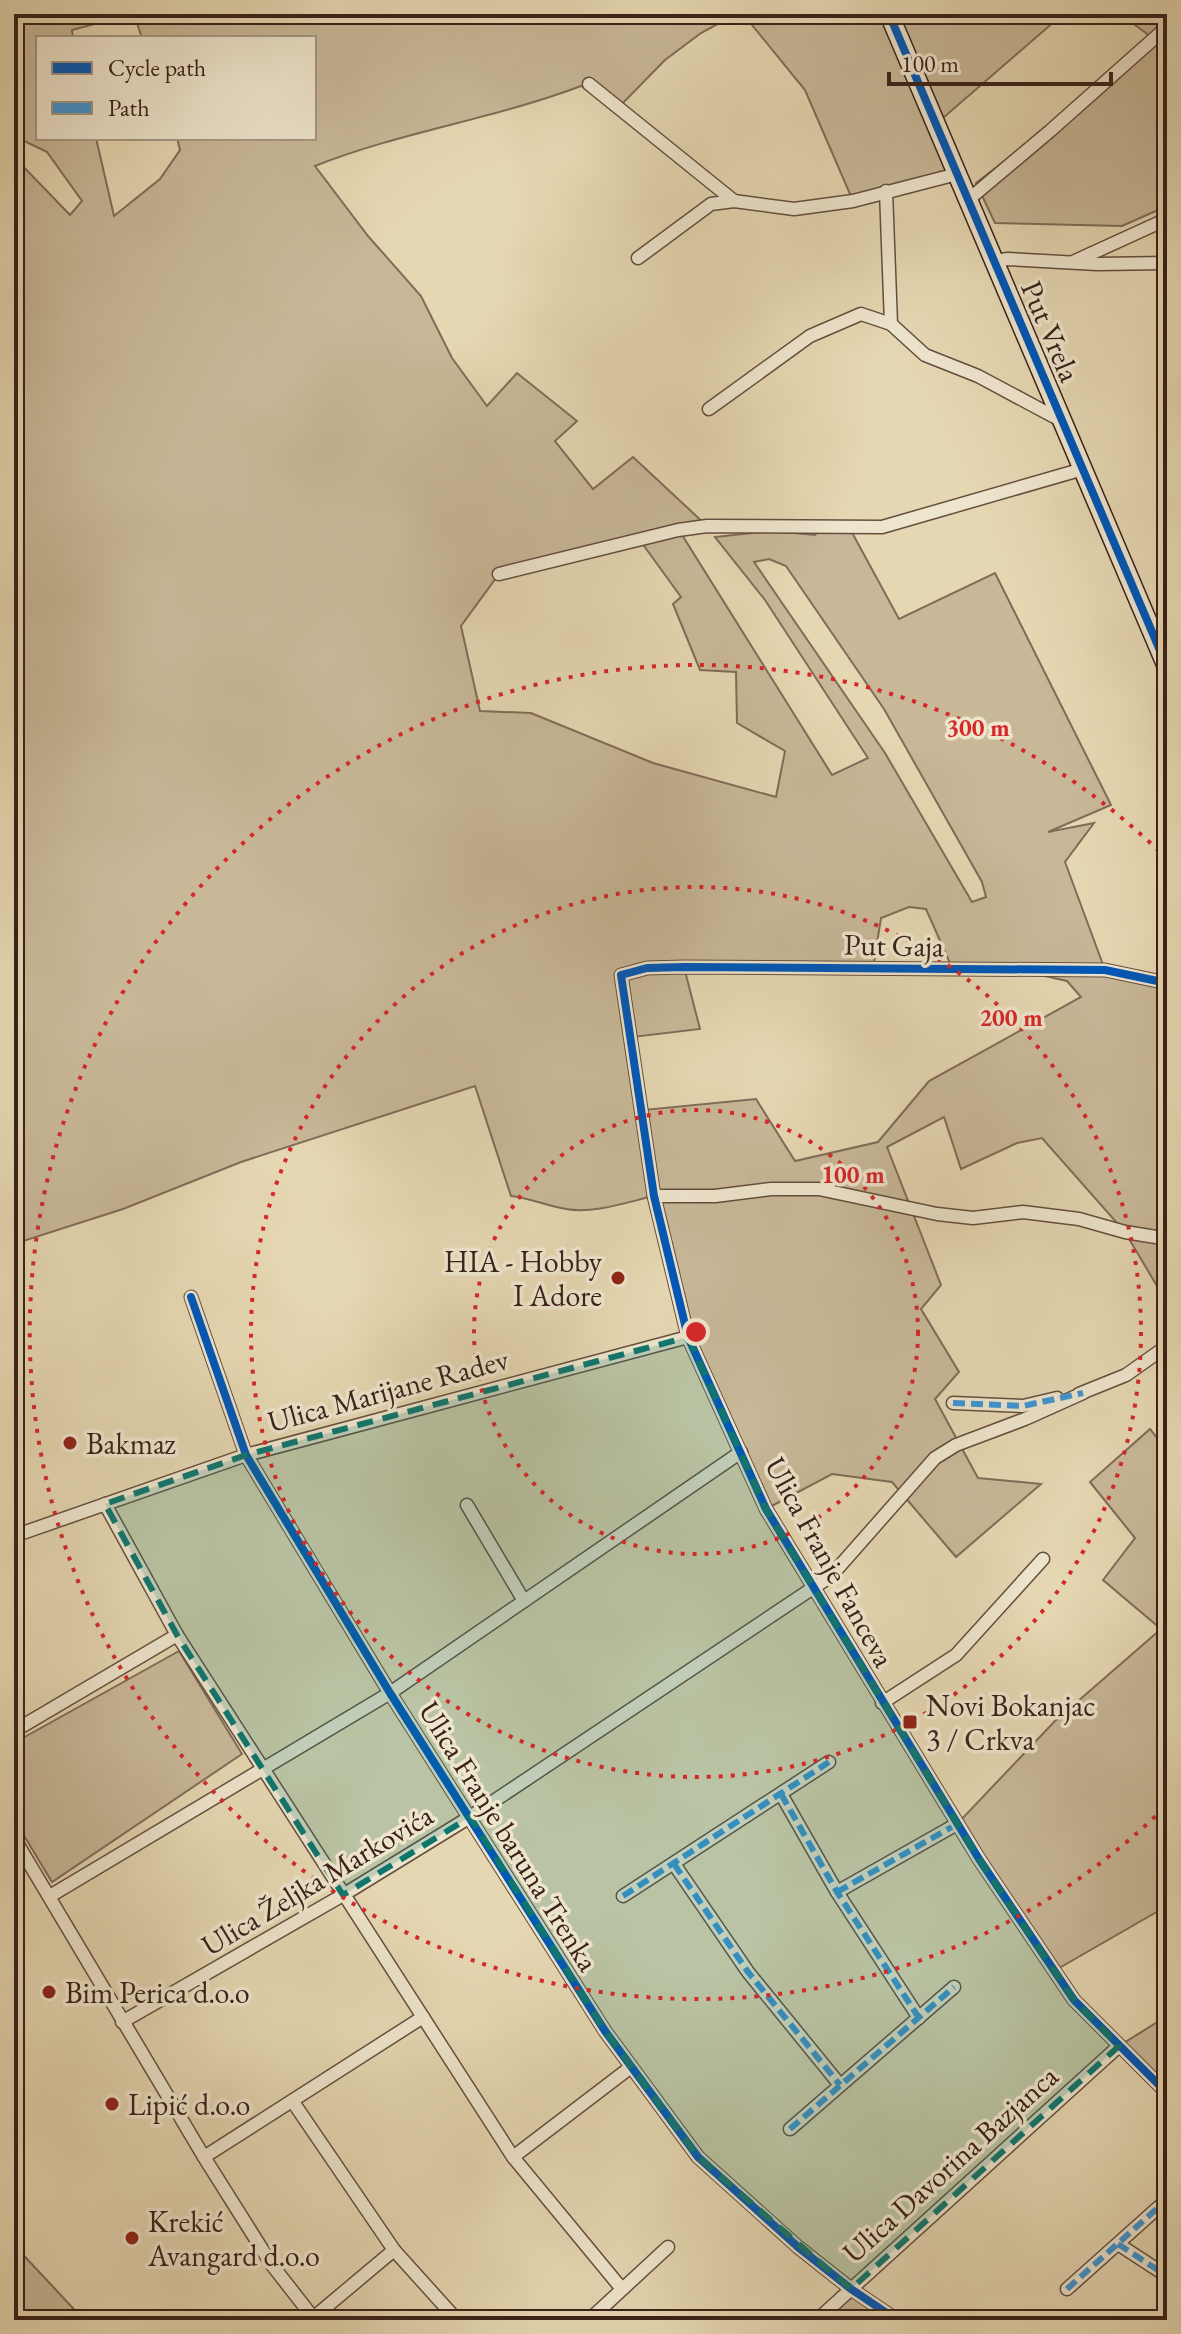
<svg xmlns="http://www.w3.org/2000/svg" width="1181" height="2334" font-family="'EB Garamond',serif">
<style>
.green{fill:#c8b898;stroke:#806c58;stroke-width:2;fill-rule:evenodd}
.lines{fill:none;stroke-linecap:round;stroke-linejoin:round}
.street-casing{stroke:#644e3f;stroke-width:15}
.secondary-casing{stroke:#392119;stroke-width:21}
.street{stroke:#eee5cd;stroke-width:12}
.secondary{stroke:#eee5cd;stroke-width:18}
.quiet{stroke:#3e95d4;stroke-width:6;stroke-dasharray:12 6;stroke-linecap:butt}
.cycleway-casing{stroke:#eee5cd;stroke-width:13}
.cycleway{stroke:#0057b8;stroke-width:8}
.marked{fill:#0f766e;fill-opacity:0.2;stroke:#0f766e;stroke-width:6;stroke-dasharray:16 10;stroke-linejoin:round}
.ring{fill:none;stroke:#d62828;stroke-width:4;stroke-dasharray:4 8}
.poi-dot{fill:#8f2418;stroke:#eee5cd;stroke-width:3}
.labels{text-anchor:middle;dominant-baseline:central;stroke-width:7;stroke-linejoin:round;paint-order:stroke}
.street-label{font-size:30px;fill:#392119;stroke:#eee5cd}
.poi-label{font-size:30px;fill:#392119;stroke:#eee5cd;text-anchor:start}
.centre{fill:#d62828;stroke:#eee5cd;stroke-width:4}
.ring-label{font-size:24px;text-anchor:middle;font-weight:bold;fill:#d62828;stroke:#eee5cd;stroke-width:7;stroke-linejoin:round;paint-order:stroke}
</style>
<rect width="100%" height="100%" fill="#e5d7b2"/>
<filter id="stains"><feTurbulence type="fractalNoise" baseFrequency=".0025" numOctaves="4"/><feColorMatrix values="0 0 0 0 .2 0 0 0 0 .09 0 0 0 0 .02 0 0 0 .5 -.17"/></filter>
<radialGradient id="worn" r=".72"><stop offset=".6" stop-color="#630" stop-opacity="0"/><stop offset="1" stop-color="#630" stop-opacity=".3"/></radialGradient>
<!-- green -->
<g class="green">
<path d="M14 14H132L72 30 73 38H38V138H96L114 216 160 179 180 150 177 138H314V38H142L134 14H736L701 33 665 60 618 108 581 86C494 119 400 132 315 166L368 236 421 296 452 358 487 406 517 373 577 421 555 441 593 489 633 457 707 526 679 530 832 775 868 758 765 600 715 537 772 531 815 535 823 527H849L899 619 995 573 1111 805 1048 832 1094 823 1065 862 1105 970 1167 983V1303L1125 1232 1042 1138 1017 1143 961 1169 944 1117 887 1147 941 1285 921 1309 959 1372 935 1399 978 1478 1041 1484 956 1557 892 1482 832 1474 766 1509 688 1337 654 1196C627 1202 594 1214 566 1209 547 1206 530 1198 511 1196L475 1086 241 1162 123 1209 14 1244V157L70 215 82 201 47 152 14 136ZM639 539 681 597 673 604 700 670 736 672 737 723 785 751 776 797 653 763 531 713 480 711 461 626 499 574ZM769 559 786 566 884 709 982 882 986 897 972 902 885 753 754 562ZM909 907 926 909 953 970H1018L1067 981 1081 997 929 1081 878 1142 795 1161 756 1099 644 1110 632 1037 700 1029 684 967 873 969 881 918Z"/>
<polygon points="743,14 1063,14 936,124 957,174 853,201 805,90"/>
<polygon points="1120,14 1167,14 1167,206 1122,226 995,223 976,183 1158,42"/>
<polygon points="1150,1429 1167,1450 1167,1906 1054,1971 957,1824 1054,1722 1161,1629 1103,1580 1135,1538 1090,1482"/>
<polygon points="179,1651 242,1754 52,1882 14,1819 14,1743"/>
<polygon points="1167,2016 1167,2093 1119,2046"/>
<polygon points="14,2245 84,2320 14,2320"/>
<polygon points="851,2289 897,2320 817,2320"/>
</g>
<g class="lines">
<!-- street casing -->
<g class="street-casing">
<g id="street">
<polyline points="589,84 734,201"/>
<polyline points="886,191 891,324 925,355 978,376 1064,422"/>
<polyline points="968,200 1050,131 1167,27"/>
<polyline points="638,258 711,204 734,201 794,209 853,201 957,174"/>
<polyline points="995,261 1008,259 1097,264 1167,263"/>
<polyline points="1075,261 1167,219"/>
<polyline points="709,409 810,336 861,314 891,324"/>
<polyline points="499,574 678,530 707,526 882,527 1083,469"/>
<polyline points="1167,983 1105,970 684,967 647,968 621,975 654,1196 688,1337 766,1509 979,1859 1074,2000 1167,2093"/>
<polyline points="654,1196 715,1196 771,1189 819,1189 937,1214 973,1218 1023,1212 1079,1219 1125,1232 1162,1238 1167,1243"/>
<polyline points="191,1297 246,1455 390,1693 605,2031 698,2157 798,2247 851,2289 897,2320"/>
<polyline points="1079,1394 1126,1375 1167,1346"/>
<polyline points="953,1403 1023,1406 1057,1398"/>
<polyline points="105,1504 177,1635 513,2157 622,2289"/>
<polyline points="467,1505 524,1601"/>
<polyline points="14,1536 246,1455 688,1337"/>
<polyline points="882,1703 956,1655 1043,1559"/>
<polyline points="14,1731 177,1635"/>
<polyline points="781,1794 837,1892 919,2018"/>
<polyline points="14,1838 204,2157 272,2265 315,2320"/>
<polyline points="674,1864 748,1972 840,2085"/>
<polyline points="837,1892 957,1824"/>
<polyline points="50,1896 390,1693 741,1452"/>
<polyline points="623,1896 829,1762"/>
<polyline points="122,2022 343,1895 470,1817 831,1576 935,1458 956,1445 1025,1419 1083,1393"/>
<polyline points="293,2102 394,2250 457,2320"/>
<polyline points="790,2129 954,1987"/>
<polyline points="204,2157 423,2017"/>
<polyline points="513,2157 631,2067"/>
<polyline points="1118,2244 1167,2276"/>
<polyline points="1067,2289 1161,2205"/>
<polyline points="313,2318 394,2250"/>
<polyline points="589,2320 668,2247"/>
<polyline points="817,2320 1119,2046"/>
</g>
</g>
<!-- secondary casing -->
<g class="secondary-casing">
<polyline id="secondary" points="889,14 1167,667"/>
</g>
<!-- street -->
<use href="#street" class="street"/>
<!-- secondary -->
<use href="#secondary" class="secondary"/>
<!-- quiet -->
<g class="quiet">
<polyline points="953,1403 1023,1406 1083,1393"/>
<polyline points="781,1794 837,1892 919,2018"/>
<polyline points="674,1864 748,1972 840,2085"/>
<polyline points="837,1892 957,1824"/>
<polyline points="623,1896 829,1762"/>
<polyline points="790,2129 954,1987"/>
<polyline points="1118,2244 1167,2276"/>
<polyline points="1067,2289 1161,2205"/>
</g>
<!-- cycleway casing -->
<g class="cycleway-casing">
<g id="cycleway">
<polyline points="889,14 1167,667"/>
<polyline points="1167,983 1105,970 684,967 647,968 621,975 654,1196 688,1337 766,1509 979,1859 1074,2000 1167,2093"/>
<polyline points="191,1297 246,1455 390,1693 605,2031 698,2157 798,2247 851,2289 897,2320"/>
</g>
</g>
<!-- cycleway -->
<use href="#cycleway" class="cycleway"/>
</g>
<!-- marked area -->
<path class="marked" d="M688 1337 766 1509 979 1859 1074 2000 1119 2046 851 2289 698 2157 605 2031 470 1817 343 1895 177 1635 105 1504 246 1455Z"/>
<!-- distance rings -->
<g class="ring">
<circle cx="696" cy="1332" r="222"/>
<circle cx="696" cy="1332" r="445"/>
<path d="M1164 1808A667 667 0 1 1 1164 856"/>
</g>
<!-- markers -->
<g class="poi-dot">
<circle cx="618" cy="1278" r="8"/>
<circle cx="70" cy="1443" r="8"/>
<rect x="902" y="1714" width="16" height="16" rx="4"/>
<circle cx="49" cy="1992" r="8"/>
<circle cx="112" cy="2104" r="8"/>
<circle cx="132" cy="2238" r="8"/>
</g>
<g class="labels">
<!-- street labels -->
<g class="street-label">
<text transform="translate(1051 331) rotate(67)">Put Vrela</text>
<text transform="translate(894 945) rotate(1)">Put Gaja</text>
<text transform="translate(388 1390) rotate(-15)">Ulica Marijane Radev</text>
<text transform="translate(830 1562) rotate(61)">Ulica Franje Fanceva</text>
<text transform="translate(509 1836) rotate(58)">Ulica Franje baruna Trenka</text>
<text transform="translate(317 1880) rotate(-31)">Ulica Željka Markovića</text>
<text transform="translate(950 2164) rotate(-42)">Ulica Davorina Bazjanca</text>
</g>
<!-- poi labels -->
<g class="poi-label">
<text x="602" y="1261" text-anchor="end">HIA - Hobby<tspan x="602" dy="34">I Adore</tspan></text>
<text x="86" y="1443">Bakmaz</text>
<text x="926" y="1705">Novi Bokanjac<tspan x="926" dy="34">3 / Crkva</tspan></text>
<text x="65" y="1992">Bim Perica d.o.o</text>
<text x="128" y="2104">Lipić d.o.o</text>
<text x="148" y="2221">Krekić<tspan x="148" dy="34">Avangard d.o.o</tspan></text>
</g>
</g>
<circle cx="696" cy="1332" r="12" class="centre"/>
<g class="ring-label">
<text x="978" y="736">300 m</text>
<text x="1011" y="1026">200 m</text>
<text x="853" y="1183">100 m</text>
</g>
<!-- margin -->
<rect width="1181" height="2334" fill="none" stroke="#e5d7b2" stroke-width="48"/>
<rect x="16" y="16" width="1149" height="2302" fill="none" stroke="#392119" stroke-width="4"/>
<rect x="24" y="24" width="1133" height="2286" fill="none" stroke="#392119" stroke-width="2"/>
<!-- legend -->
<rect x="36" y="36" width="280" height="104" fill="#eee5cd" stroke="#a69785" stroke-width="2"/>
<rect x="52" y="62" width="40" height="12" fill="#0057b8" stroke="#a69785" stroke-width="2"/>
<text x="108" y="76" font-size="24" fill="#392119">Cycle path</text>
<rect x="52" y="102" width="40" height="12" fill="#3e95d4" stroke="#a69785" stroke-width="2"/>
<text x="108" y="116" font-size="24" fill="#392119">Path</text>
<!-- scale -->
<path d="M889 72v12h222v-12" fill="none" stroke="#392119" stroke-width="4"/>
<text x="901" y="72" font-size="24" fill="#392119" stroke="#eee5cd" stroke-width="6" paint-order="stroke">100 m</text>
<rect width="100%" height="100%" filter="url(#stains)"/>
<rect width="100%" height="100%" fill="url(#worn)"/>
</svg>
